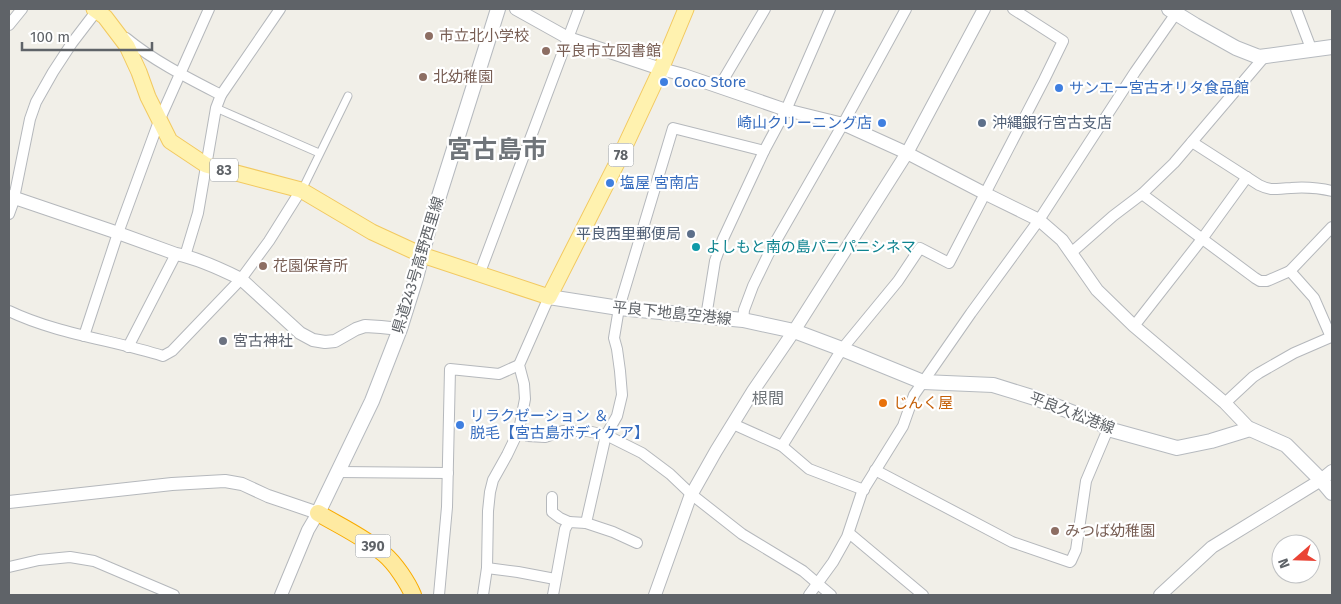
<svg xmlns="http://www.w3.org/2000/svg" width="1341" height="604" font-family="'Fira Sans','Noto Sans JP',sans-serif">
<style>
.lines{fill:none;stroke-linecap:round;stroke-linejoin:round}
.pedestrian-casing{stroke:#b5b8bc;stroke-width:9}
.minor-casing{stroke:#b5b8bc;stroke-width:12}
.tertiary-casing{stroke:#b5b8bc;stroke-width:14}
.secondary-casing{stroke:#b6babf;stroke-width:16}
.primary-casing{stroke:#f2c960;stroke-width:17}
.trunk-casing{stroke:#f9ab00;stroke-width:18}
.pedestrian{stroke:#fff;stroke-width:7}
.minor{stroke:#fff;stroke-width:10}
.tertiary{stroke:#fff;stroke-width:12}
.secondary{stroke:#fff;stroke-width:14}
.primary{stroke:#fff2af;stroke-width:15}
.trunk{stroke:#feeaa1;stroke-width:16}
.education-dot{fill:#8d6e63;stroke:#fff;stroke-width:2}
.shop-dot{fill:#3f7fe0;stroke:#fff;stroke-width:2}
.service-dot{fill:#5c6f8a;stroke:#fff;stroke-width:2}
.culture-dot{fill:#0f9aa8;stroke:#fff;stroke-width:2}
.worship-dot{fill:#6b7280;stroke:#fff;stroke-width:2}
.food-dot{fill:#e8710a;stroke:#fff;stroke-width:2}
.labels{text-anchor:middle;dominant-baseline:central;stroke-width:4.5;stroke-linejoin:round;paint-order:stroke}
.shield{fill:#fff;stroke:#8f9295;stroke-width:1}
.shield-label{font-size:14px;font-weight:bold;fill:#5f6368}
.education-label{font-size:15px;fill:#785e54;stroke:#fff;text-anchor:start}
.shop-label{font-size:15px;fill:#366cbe;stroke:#fff;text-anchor:start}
.service-label{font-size:15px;fill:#4e5e75;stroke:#fff;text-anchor:start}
.culture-label{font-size:15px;fill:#0d838f;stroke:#fff;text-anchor:start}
.street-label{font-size:15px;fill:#5f6368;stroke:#fff}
.worship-label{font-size:15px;fill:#5b616d;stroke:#fff;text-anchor:start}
.food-label{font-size:15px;fill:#c56008;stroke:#fff;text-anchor:start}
.neighbourhood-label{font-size:16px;fill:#70757a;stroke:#fff}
.town-label{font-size:25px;font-weight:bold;fill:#70757a;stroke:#fff}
</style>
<rect width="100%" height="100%" fill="#f1efe8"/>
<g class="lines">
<!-- pedestrian casing -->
<g class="pedestrian-casing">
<g id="pedestrian">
<polyline points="216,108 319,153"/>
<polyline points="302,190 348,96"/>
</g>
</g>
<!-- minor casing -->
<g class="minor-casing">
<g id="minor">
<polyline points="1296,9 1312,51"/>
<polyline points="9,25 22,9"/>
<path d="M126 38C154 61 188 78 221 95"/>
<polyline points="719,87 765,9"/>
<path d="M1192 142 1259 185C1273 192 1277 188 1291 188 1305 187 1319 188 1332 191"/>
<polyline points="1142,194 1255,278 1260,281 1267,281 1290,271 1332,227"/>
<polyline points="9,214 13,203 30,119 36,102 53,72 72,43 98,9"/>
<polyline points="1071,253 1113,216 1142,194 1174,163 1265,56"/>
<polyline points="185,256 198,213 216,108 221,95 280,9"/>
<polyline points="479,275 579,9"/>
<path d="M9 311C57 334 113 340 163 356L172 351 241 279 269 241 301 190"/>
<polyline points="706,317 715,261 723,239 764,151 786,110 830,9"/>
<polyline points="743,320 744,310 753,286 769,253 843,124 906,9"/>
<polyline points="1134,326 1202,239 1247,177"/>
<polyline points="84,336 118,233 159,121 209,9"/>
<polyline points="128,347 176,254"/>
<polyline points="1225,403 1253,377 1259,373 1294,353 1331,337 1314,298 1290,271"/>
<polyline points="733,424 782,446 809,469 864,490"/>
<polyline points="519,430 528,436 545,437 563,431 587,431 606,435 642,453 670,474 691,494 742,534 803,571 831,595"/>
<polyline points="782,446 842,349 898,281 920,248 949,263 1044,80 1063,41 1013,9"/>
<polyline points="875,470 1012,542 1070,562 1071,561 1076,550 1086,481 1108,429"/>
<polyline points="338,472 448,473"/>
<polyline points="552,497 552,512 560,518 569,522"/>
<polyline points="586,523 606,435 617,416 622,395 620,371 617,349 614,338 619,308 673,128 764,151"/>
<polyline points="849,533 923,595"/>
<polyline points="9,567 39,560 70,557 94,561 174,595"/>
<polyline points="487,568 518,572 555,579"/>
<polyline points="439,595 447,507 450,369 499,374 519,365"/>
<polyline points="483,595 487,568 488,511 490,492 493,480 507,455 519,430 525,399 524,384 519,365 549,297"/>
<polyline points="553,595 565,529 569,522 586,523 613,532 637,543"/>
<polyline points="809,595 833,562 847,537 862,492 903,426 914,395 971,313 1039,220 1135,72 1179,9"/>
</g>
</g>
<!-- tertiary casing -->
<g class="tertiary-casing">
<g id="tertiary">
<polyline points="516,9 568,38 661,69 684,75 786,110 843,124 907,153 982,192 1039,220 1062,240 1097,290 1134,326 1225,403 1250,429"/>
<path d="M9 196 118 233 176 254C197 258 221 269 241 279L300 333 313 340 325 342 335 341 356 329 365 326 381 327 400 329"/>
<polyline points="9,502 172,484 225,481 242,484 268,496 318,513 308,530 281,595"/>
<polyline points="655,595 690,497 716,451 753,391 794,331 907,153 984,9"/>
<polyline points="1160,595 1212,547 1321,480 1332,471"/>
</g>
</g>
<!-- secondary casing -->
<g class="secondary-casing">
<g id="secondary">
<polyline points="1169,9 1195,25 1236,48 1259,57 1332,47"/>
<polyline points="549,297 619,308 743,320 794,331 842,349 923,382 993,385 1035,398 1100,423 1108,429 1177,448 1211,441 1250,429 1286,445 1321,480 1332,493"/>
<polyline points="318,513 372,401 400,329 416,278 429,228 498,9"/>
</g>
</g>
<!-- primary casing -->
<g class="primary-casing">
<polyline id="primary" points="94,9 105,17 127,46 139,72 148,97 170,141 206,165 301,190 372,232 422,255 549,297 618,161 661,69 686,9"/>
</g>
<!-- trunk casing -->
<g class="trunk-casing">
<path id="trunk" d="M318 513C340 526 364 537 384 554 395 563 408 583 413 595"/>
</g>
<!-- pedestrian -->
<use href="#pedestrian" class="pedestrian"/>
<!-- minor -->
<use href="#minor" class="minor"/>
<!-- tertiary -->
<use href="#tertiary" class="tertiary"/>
<!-- secondary -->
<use href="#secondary" class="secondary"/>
<!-- primary -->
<use href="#primary" class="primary"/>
<!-- trunk -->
<use href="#trunk" class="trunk"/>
</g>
<!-- markers -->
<g class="education-dot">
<circle cx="429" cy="36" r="5"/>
<circle cx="546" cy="51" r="5"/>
<circle cx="423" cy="77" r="5"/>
<circle cx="263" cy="266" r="5"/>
<circle cx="1055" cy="531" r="5"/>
</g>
<g class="shop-dot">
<circle cx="664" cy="82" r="5"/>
<circle cx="1059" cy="88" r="5"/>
<circle cx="882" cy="123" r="5"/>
<circle cx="610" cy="183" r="5"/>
<circle cx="460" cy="425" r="5"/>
</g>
<g class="service-dot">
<circle cx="982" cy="123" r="5"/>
<circle cx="691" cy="234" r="5"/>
</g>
<circle class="culture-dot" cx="696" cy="247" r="5"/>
<circle class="worship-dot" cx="223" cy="341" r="5"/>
<circle class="food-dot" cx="883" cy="403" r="5"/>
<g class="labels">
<!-- shield labels -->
<g class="shield">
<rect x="608.5" y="143.5" width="25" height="23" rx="4"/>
<rect x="210" y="158.5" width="28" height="23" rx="4"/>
<rect x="355.5" y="534.5" width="35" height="23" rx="4"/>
</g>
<g class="shield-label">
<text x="621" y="155">78</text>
<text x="224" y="170">83</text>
<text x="373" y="546">390</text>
</g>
<!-- education labels -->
<g class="education-label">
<text x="439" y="36">市立北小学校</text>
<text x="556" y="51">平良市立図書館</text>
<text x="433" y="77">北幼稚園</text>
<text x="273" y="266">花園保育所</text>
<text x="1065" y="531">みつば幼稚園</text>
</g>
<!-- shop labels -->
<g class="shop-label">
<text x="674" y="82">Coco Store</text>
<text x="1069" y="88">サンエー宮古オリタ食品館</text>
<text x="872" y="123" text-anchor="end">崎山クリーニング店</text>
<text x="620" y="183">塩屋 宮南店</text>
<text x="470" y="416">リラクゼーション ＆<tspan x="470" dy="17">脱毛【宮古島ボディケア】</tspan></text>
</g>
<!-- service labels -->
<g class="service-label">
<text x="992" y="123">沖縄銀行宮古支店</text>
<text x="681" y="234" text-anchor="end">平良西里郵便局</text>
</g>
<!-- culture labels -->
<g class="culture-label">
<text x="706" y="247">よしもと南の島パニパニシネマ</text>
</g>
<!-- street labels -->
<g class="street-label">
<text transform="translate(418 265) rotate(-73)">県道243号高野西里線</text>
<text transform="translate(672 313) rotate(6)">平良下地島空港線</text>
<text transform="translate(1072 413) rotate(21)">平良久松港線</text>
</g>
<!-- worship labels -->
<g class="worship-label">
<text x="233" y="341">宮古神社</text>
</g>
<!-- food labels -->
<g class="food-label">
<text x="893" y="403">じんく屋</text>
</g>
<!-- neighbourhood labels -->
<g class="neighbourhood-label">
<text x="768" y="398">根間</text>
</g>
<!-- town labels -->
<g class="town-label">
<text x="497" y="150">宮古島市</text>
</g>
</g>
<!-- border -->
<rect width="1341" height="604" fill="none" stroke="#5f6368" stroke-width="20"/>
<!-- north arrow -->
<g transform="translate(1296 559) rotate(250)"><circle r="24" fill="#ffffff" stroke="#bfc1c3"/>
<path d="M0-4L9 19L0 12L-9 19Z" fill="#ea4335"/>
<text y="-8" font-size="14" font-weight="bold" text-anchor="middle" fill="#5f6368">N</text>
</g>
<!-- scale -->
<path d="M22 42v8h130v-8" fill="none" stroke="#5f6368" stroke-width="2.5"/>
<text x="30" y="42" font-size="15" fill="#5f6368" stroke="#ffffff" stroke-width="4" paint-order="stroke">100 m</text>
</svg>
